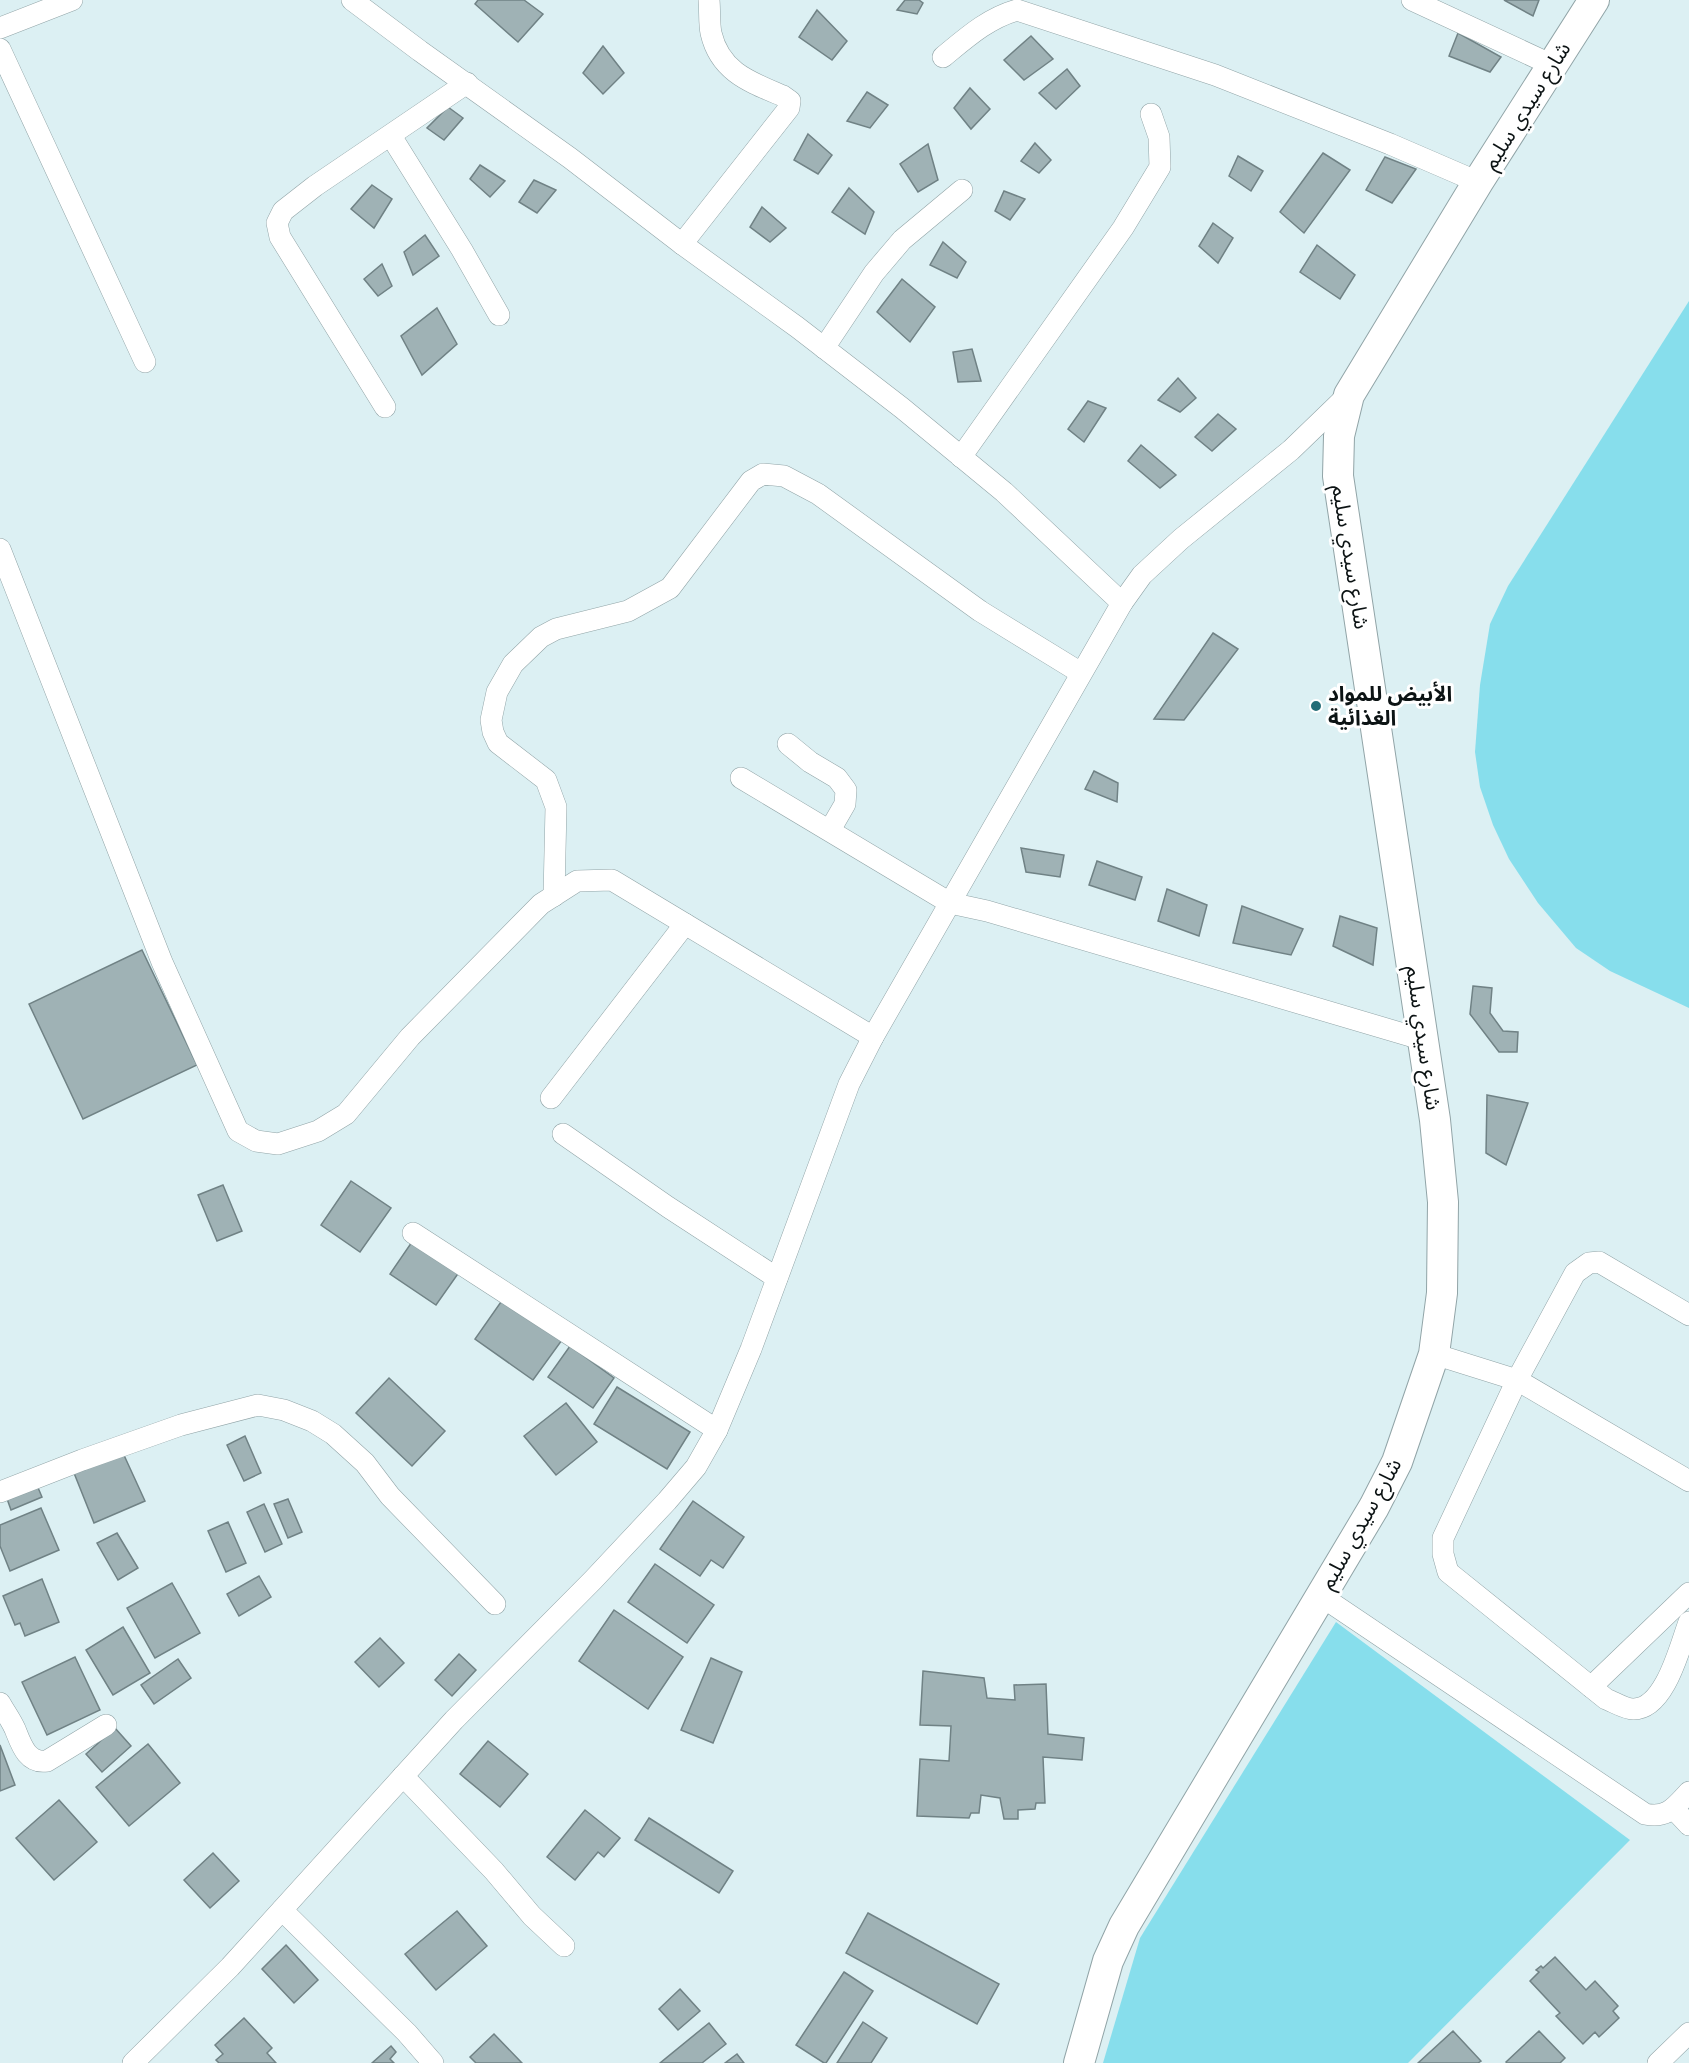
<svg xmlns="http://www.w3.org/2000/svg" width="1689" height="2063" font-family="'Varela Round','Noto Sans Arabic',sans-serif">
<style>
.green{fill:#87deec}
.building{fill:#9fb2b5;stroke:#708285;stroke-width:1.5}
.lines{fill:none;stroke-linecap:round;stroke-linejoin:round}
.street-casing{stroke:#91a4a7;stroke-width:22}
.secondary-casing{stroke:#91a4a7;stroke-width:32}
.street{stroke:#fff;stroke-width:21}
.secondary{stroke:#fff;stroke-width:30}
.poi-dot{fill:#246d77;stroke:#fff;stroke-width:2}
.labels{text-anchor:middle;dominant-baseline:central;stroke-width:6;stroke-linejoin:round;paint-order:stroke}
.street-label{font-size:21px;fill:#0c1314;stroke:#fff}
.poi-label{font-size:21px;font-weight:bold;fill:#0c1314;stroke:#fff;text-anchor:start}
</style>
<rect width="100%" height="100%" fill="#dcf0f3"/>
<!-- green -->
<g class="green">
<polygon points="1689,301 1689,1008 1610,971 1576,948 1538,903 1509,859 1493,825 1480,787 1475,752 1480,685 1490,624 1508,586"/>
<polygon points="1336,1622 1630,1840 1408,2063 1103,2063 1140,1938"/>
</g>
<!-- building -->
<g class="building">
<polygon points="478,0 524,0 543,14 518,42 475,4"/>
<polygon points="905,0 919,0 923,3 917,14 897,10"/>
<polygon points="1504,0 1539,0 1533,16"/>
<polygon points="817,10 847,41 832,60 799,37"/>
<polygon points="1458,33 1501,57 1490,72 1449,56"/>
<polygon points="1031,36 1053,59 1024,80 1004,60"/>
<polygon points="603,46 624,73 603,94 583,73"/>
<polygon points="1067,69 1080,86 1056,109 1039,93"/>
<polygon points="970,88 990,109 971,129 954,108"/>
<polygon points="867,92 888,105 870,128 847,121"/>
<polygon points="448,107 463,118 444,140 427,128"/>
<polygon points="808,134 832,155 818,174 794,160"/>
<polygon points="1035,143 1051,160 1039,173 1021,161"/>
<polygon points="928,144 938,180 918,192 900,164"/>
<polygon points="1323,153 1350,170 1304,233 1280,212"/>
<polygon points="1238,156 1263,171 1251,191 1229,176"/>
<polygon points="1385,157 1416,169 1392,203 1366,190"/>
<polygon points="480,165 505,181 490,197 470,179"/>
<polygon points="534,180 556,190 537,213 519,202"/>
<polygon points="372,185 392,199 374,228 351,209"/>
<polygon points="849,188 874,212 865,234 832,212"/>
<polygon points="1004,191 1025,199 1010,220 995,211"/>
<polygon points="762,207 786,228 770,242 750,227"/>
<polygon points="1213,223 1233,238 1218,263 1199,246"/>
<polygon points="425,235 439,256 413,275 404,252"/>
<polygon points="943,242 966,262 957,278 930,265"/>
<polygon points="1317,245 1355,275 1340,299 1300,272"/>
<polygon points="382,264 392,286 378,296 364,279"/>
<polygon points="902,279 935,307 910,342 877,312"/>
<polygon points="437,308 457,344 422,375 401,336"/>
<polygon points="972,349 981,381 958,382 953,352"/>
<polygon points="1178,378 1196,398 1180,412 1158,400"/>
<polygon points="1088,401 1106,408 1084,442 1068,429"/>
<polygon points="1218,414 1236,429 1212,451 1195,437"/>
<polygon points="1141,445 1176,475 1160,488 1128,461"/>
<polygon points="1213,633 1238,649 1184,720 1154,719"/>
<polygon points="1094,771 1118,783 1117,802 1085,789"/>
<polygon points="1021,848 1064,855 1060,877 1026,872"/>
<polygon points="1097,861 1142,877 1135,900 1089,885"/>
<polygon points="1167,889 1207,905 1199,936 1158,921"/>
<polygon points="1242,906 1303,929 1291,955 1233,943"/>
<polygon points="1340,916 1377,928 1373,965 1333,946"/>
<polygon points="142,950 197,1065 83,1119 29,1004"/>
<polygon points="1473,986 1492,988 1490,1013 1503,1031 1518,1032 1517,1052 1499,1052 1470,1014"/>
<polygon points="1487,1095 1528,1103 1506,1165 1486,1153"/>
<polygon points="351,1181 391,1208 360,1252 321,1225"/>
<polygon points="223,1185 242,1231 217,1241 198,1195"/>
<polygon points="416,1236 462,1268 436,1305 390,1274"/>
<polygon points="503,1299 562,1340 533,1380 475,1339"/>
<polygon points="570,1346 614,1378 593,1408 548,1377"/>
<polygon points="389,1378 445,1431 412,1466 356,1413"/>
<polygon points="617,1387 690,1432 667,1469 594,1424"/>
<polygon points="566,1403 597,1442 556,1475 524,1436"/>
<polygon points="245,1436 261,1473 244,1481 227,1445"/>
<polygon points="123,1453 145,1501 94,1523 72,1468"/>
<polygon points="36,1483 42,1497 11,1510 6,1496"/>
<polygon points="288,1499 302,1532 288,1538 274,1504"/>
<polygon points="693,1501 744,1537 723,1568 711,1560 700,1576 660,1549"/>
<polygon points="264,1504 282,1544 265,1552 247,1512"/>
<polygon points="41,1508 59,1550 10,1571 0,1546 0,1525"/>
<polygon points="228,1522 246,1563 226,1572 208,1531"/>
<polygon points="117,1533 138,1568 118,1580 97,1543"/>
<polygon points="655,1564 714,1605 687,1643 628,1602"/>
<polygon points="259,1576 271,1597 239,1616 227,1594"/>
<polygon points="42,1579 59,1622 25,1636 20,1623 15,1625 3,1596"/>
<polygon points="172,1583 200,1633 155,1658 127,1608"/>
<polygon points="614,1610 683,1657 648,1709 579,1661"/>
<polygon points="123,1627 150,1673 113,1695 86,1650"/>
<polygon points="380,1638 404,1663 379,1687 355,1662"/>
<polygon points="459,1654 476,1670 452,1696 435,1680"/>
<polygon points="75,1657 100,1710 47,1735 22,1682"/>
<polygon points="711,1658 742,1672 713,1743 681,1730"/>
<polygon points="178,1659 191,1678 154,1704 141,1685"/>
<polygon points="923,1671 984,1678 987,1698 1015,1700 1014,1685 1046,1684 1048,1734 1084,1738 1082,1760 1043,1757 1045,1803 1036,1803 1035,1809 1018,1810 1018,1819 1004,1819 1000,1798 981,1795 979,1813 971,1813 969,1818 917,1816 920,1759 949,1761 951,1726 920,1725"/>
<polygon points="115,1728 131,1746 102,1772 86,1754"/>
<polygon points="488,1741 528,1774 500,1807 460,1774"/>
<polygon points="148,1744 180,1783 129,1826 96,1787"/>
<polygon points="0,1745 15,1785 0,1791"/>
<polygon points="59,1800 97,1842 54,1880 16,1838"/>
<polygon points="585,1810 620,1838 604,1857 598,1852 575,1880 547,1857"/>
<polygon points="649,1818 733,1871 719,1893 635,1840"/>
<polygon points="213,1853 239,1881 210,1908 184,1880"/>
<polygon points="457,1911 487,1946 436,1990 405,1954"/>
<polygon points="868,1913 999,1984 977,2024 846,1953"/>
<polygon points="286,1945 318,1980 294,2003 262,1969"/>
<polygon points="1555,1957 1586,1990 1595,1981 1618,2006 1613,2011 1619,2018 1599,2037 1595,2032 1583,2044 1556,2016 1560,2013 1530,1981 1539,1972 1536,1970 1541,1966 1543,1968"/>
<polygon points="844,1972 873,1991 826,2063 824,2063 796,2045"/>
<polygon points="680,1989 700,2011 678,2030 659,2009"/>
<polygon points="244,2018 272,2048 267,2053 276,2063 219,2063 216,2060 223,2054 215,2045"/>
<polygon points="863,2022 887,2038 871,2063 837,2063"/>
<polygon points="709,2023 726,2044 702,2063 660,2063"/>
<polygon points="1453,2031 1481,2061 1478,2063 1418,2063"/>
<polygon points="1539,2031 1565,2058 1560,2063 1507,2063 1506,2062"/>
<polygon points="494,2034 522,2063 476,2063 470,2057"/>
<polygon points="391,2046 396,2052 390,2059 394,2063 372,2063"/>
<polygon points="737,2054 744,2063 725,2063"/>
</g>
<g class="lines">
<!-- street casing -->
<g class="street-casing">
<g id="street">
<polyline points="352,0 420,51 570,158 682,244 797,327 902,408 1004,492 1122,603"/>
<polyline points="1412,0 1552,65"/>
<polyline points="0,28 72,0"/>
<polyline points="0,49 145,362"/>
<path d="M943 57C966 38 988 18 1017 10L1215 75 1390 144 1478 182"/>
<polyline points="391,136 462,250 499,315"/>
<path d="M682 244 789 108 790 101 783 96C750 82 720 72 711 33 709 23 710 11 709 0"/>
<polyline points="824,348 874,273 902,240 962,190"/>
<polyline points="385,407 280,237 277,223 283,211 315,186 467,83"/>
<polyline points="961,457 1123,228 1160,167 1159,137 1151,114"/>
<polyline points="0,549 162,962 238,1131 256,1141 278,1144 318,1131 346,1114 410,1037 541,904 577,881 612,880 873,1037"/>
<polyline points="788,744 810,762 837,778 846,790 845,804 830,830"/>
<polyline points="741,778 950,903 987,911 1424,1040"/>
<polyline points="554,896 556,807 546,780 498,743 493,732 491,720 497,692 513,664 541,637 556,629 628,611 670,588 751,481 763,474 784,476 818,494 980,611 1081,673"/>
<polyline points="551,1098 685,924"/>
<polyline points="563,1134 668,1207 777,1278"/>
<polyline points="413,1233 717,1430"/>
<path d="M1689 1315 1599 1262 1589 1263 1575 1273 1517 1380 1443 1538V1554L1448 1572 1606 1699C1614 1702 1625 1709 1633 1709 1665 1710 1680 1646 1689 1622"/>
<polyline points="1434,1354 1517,1380 1689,1481"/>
<polyline points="0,1492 82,1460 181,1425 258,1405 284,1410 312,1421 333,1434 365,1463 390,1496 495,1604"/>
<path d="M1321 1596 1645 1814C1667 1819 1675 1807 1689 1792"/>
<polyline points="1591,1687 1689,1593"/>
<path d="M0 1703C5 1712 11 1720 15 1729 21 1744 27 1764 47 1761L106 1725"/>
<polyline points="403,1776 494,1871 532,1916 564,1946"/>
<polyline points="1674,1809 1689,1825"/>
<polyline points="282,1910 407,2033 433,2063"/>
<polyline points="133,2063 230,1967 454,1720 593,1580 667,1501 696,1467 717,1430 751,1349 849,1084 873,1037 1122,603 1142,575 1181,539 1291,450 1348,395"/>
<polyline points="1658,2063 1689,2033"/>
</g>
</g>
<!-- secondary casing -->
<g class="secondary-casing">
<polyline id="secondary" points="1079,2063 1108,1961 1124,1926 1374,1507 1397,1462 1434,1354 1442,1293 1443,1202 1435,1120 1338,476 1339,436 1349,395 1478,182 1594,0"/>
</g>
<!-- street -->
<use href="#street" class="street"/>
<!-- secondary -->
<use href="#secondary" class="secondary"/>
</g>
<!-- markers -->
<circle class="poi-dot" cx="1316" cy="706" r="6"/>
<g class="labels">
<!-- street labels -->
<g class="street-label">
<text transform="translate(1527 106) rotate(-58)">شارع سيدي سليم</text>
<text transform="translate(1350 557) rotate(81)">شارع سيدي سليم</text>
<text transform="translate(1423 1038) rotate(82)">شارع سيدي سليم</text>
<text transform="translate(1361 1524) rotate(-61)">شارع سيدي سليم</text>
</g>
<!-- poi labels -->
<g class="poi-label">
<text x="1328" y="694">الأبيض للمواد<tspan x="1328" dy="24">الغذائية</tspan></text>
</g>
</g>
</svg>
